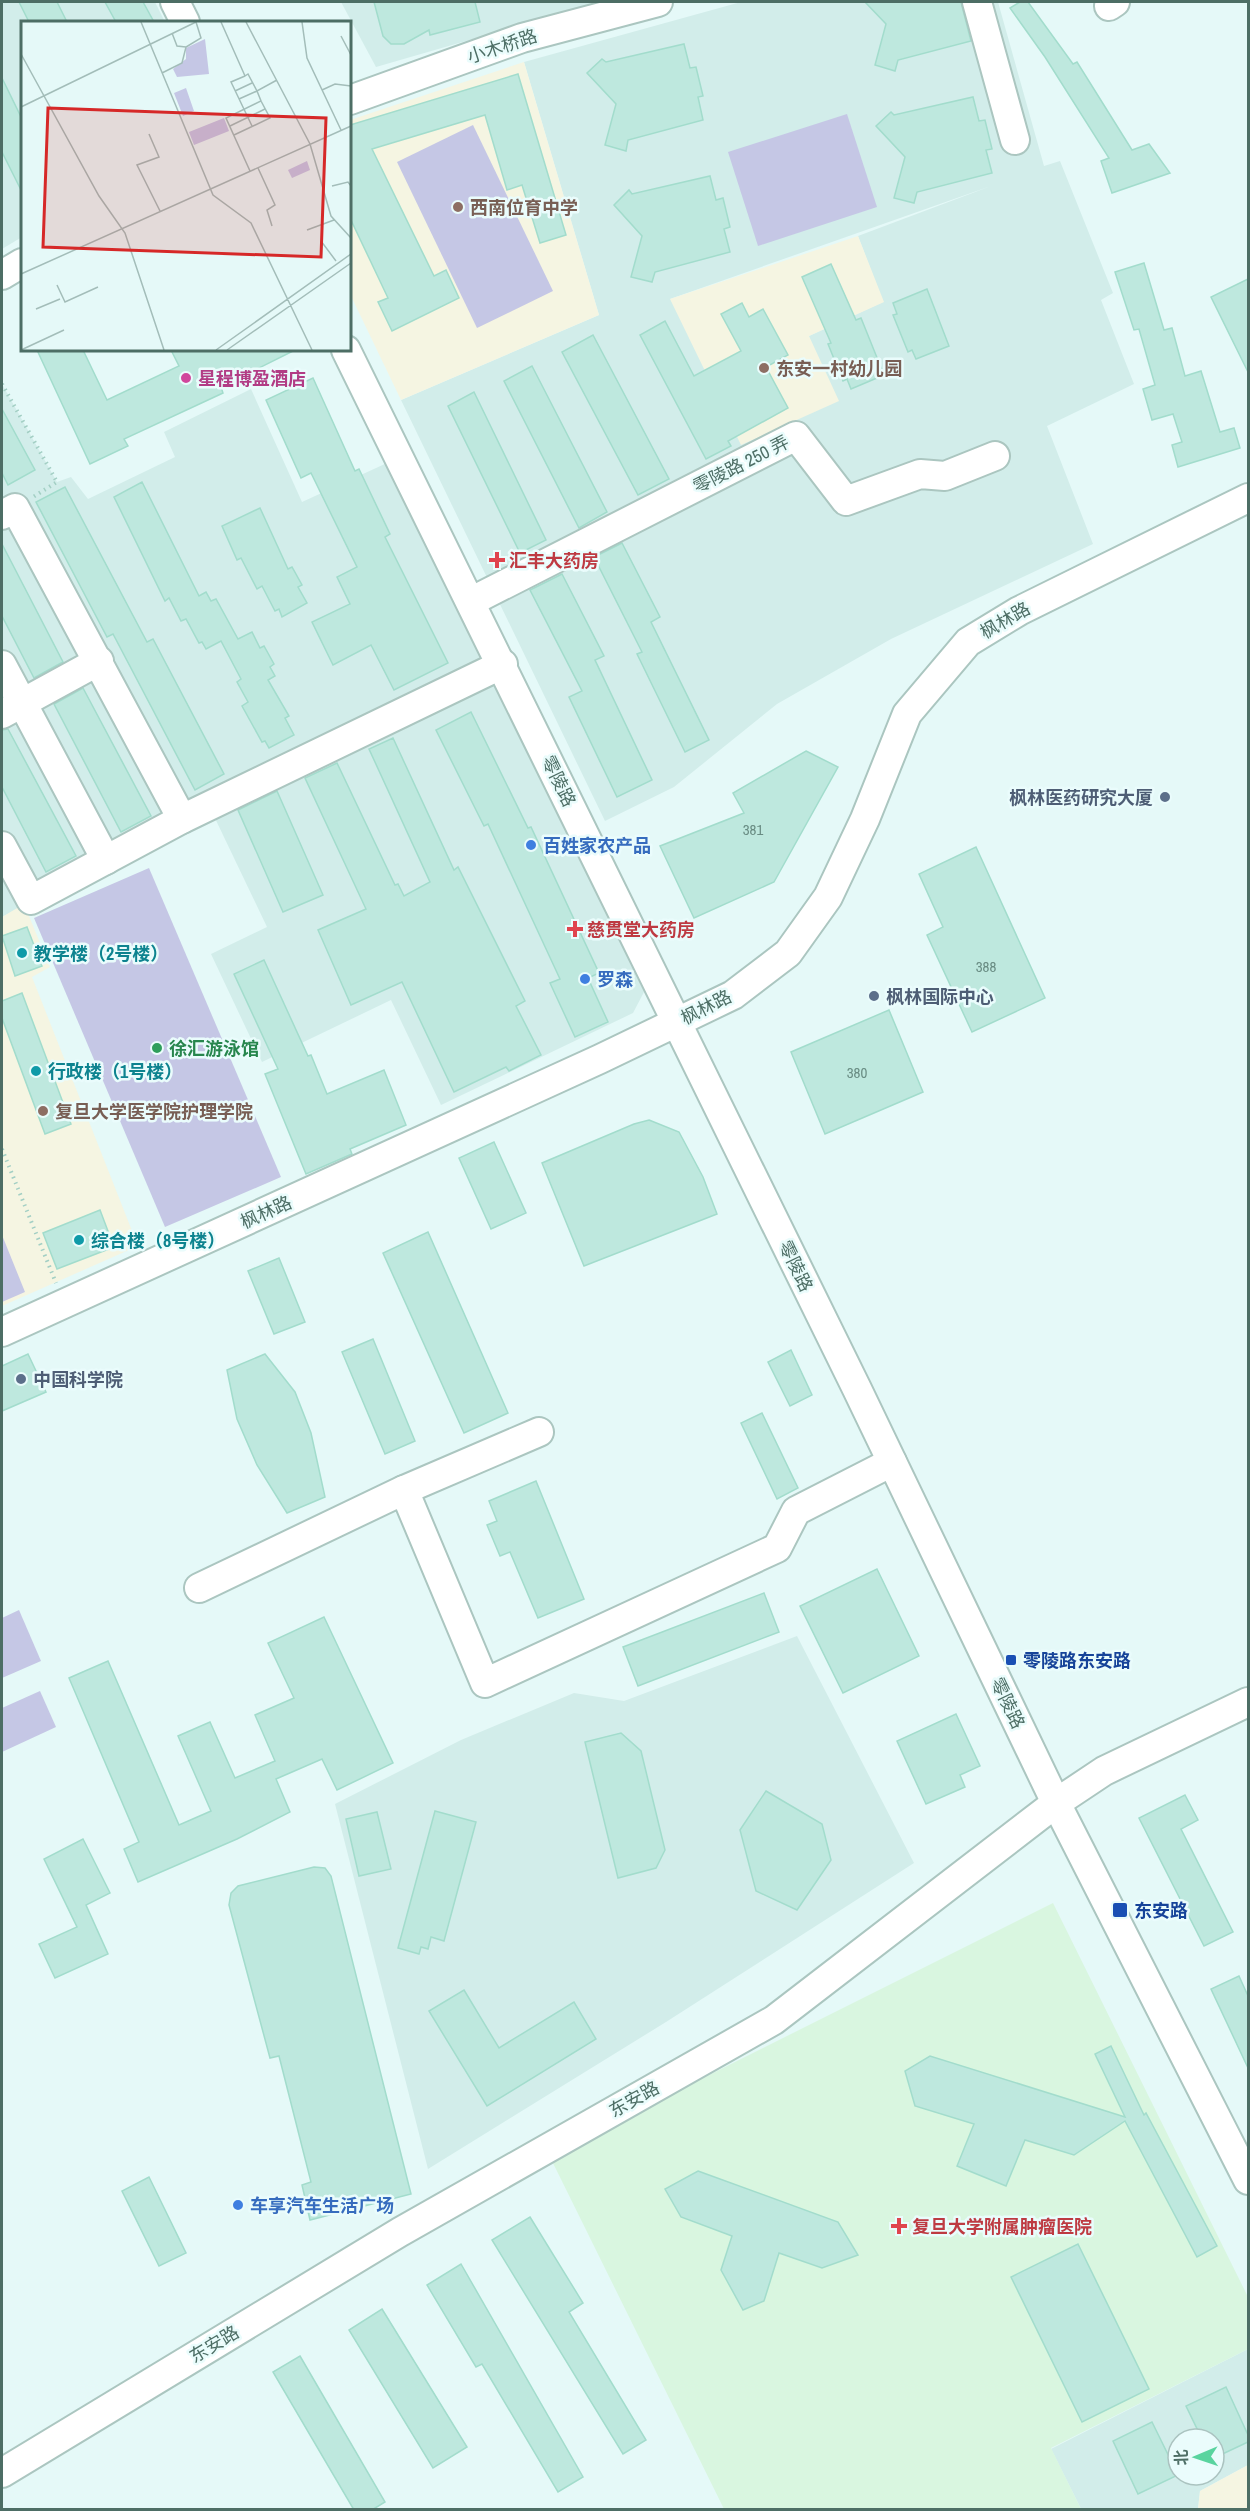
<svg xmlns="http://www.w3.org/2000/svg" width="1250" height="2511" font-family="'Archivo Narrow','Noto Sans SC',sans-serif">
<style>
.residential{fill:#d2edea;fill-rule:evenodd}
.education{fill:#f5f5e2}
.medical{fill:#d9f6e0}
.green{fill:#c5c7e5}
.building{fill:#bee8de;stroke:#a2dccc;stroke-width:1.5}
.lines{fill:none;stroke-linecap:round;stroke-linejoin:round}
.minor-casing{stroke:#abc6c0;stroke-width:32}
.path{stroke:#a3cfc4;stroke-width:4;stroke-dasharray:1.5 4.5;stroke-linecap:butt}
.minor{stroke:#fff;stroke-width:28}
.education-dot{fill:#8d6e63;stroke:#eafcfc;stroke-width:2}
.hotel-dot{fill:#d1479c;stroke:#eafcfc;stroke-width:2}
.health-dot{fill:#e0444e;stroke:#eafcfc;stroke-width:2}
.service-dot{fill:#5c6f8a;stroke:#eafcfc;stroke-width:2}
.shop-dot{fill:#3f7fe0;stroke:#eafcfc;stroke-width:2}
.culture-dot{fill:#0f9aa8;stroke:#eafcfc;stroke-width:2}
.leisure-dot{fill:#2e9e5b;stroke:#eafcfc;stroke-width:2}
.transit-dot{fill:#1a4fb4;stroke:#eafcfc;stroke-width:2}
.labels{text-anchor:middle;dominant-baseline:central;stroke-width:5;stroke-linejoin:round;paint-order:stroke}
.number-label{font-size:15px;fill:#698c83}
.street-label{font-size:18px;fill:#4d6e65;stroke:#eafcfc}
.education-label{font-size:18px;font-weight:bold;fill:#785e54;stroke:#eafcfc;text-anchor:start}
.hotel-label{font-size:18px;font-weight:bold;fill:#b23c85;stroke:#eafcfc;text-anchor:start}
.health-label{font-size:18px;font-weight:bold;fill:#be3a42;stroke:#eafcfc;text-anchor:start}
.service-label{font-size:18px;font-weight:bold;fill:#4e5e75;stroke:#eafcfc;text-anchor:start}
.shop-label{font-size:18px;font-weight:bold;fill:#366cbe;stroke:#eafcfc;text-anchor:start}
.culture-label{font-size:18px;font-weight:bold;fill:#0d838f;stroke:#eafcfc;text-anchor:start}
.leisure-label{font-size:18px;font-weight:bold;fill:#27864d;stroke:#eafcfc;text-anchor:start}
.transit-label{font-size:18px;font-weight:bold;fill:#164399;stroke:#eafcfc;text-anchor:start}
.inset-road{fill:none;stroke:#a3bdb9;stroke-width:1.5}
.view{fill:#d62828;fill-opacity:0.15;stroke:#d62828;stroke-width:3}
.inset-edge{fill:none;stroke:#4d6e65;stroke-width:3}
</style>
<rect width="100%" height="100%" fill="#e5f9f8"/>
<!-- residential -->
<g class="residential">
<polygon points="2,2 155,2 165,22 22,22 22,237 2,249"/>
<polygon points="341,2 601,2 376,67"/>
<path d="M741 2H998L1044 166 1060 161 1113 293 1101 300 1134 384 1047 426 1093 544 891 639 777 704 674 787 605 821 401 400 599 315 524 62ZM991 186 858 236 883 302 809 336 670 299Z"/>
<polygon points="2,384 57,482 71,477 88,499 175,457 164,432 251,389 302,502 400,457 503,664 2,917"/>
<polygon points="495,677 644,992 633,1013 441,1105 391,1000 262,1062 211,954 267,927 212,812"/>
<polygon points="797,1636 914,1863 666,2022 428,2169 335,1804 461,1740 574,1693 624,1701"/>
<path d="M1248 2349V2465L1200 2491 1198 2509H1081L1051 2449ZM1178 2439H1214V2475H1178Z"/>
</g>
<!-- education -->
<g class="education">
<polygon points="524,62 599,315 401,400 350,294 350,120"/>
<polygon points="858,236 884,302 809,336 839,401 741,445 670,299"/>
<polygon points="24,904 50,967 32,977 138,1246 2,1306 2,917"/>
<polygon points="1248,2465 1248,2509 1198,2509 1200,2491"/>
</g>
<!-- medical -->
<polygon class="medical" points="1053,1903 1248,2297 1248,2349 1051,2448 1081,2509 724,2509 549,2155"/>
<!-- green -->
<g class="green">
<polygon points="847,114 877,207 758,246 728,152"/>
<polygon points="473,125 553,291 477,328 397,162"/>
<polygon points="149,868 281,1177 165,1227 34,918"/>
<polygon points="2,1235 25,1292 2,1302"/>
<polygon points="19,1610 41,1661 2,1678 2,1618"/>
<polygon points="40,1691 56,1727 2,1752 2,1708"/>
</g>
<!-- building -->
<g class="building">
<polygon points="19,2 57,2 67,22 29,22"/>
<polygon points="105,2 143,2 154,22 116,22"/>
<polygon points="374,2 475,2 480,22 430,35 429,30 404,44 391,44 383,36"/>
<polygon points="865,2 961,2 971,41 898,60 895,71 875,65 886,24"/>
<polygon points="1020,2 1028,2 1073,64 1077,62 1132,150 1149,144 1170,173 1112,193 1101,161 1109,158 1045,57 1010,8"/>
<polygon points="684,44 690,68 696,67 703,96 698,97 703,120 628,140 626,151 605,145 616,104 587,73 602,59 606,62"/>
<polygon points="518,74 566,235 540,243 522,185 507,190 485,115 372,149 434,276 446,270 459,298 392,331 378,302 388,298 350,218 350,125"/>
<polygon points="2,78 22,119 22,192 2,152"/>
<polygon points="973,97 979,121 985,120 992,149 986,150 992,173 917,192 914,203 894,198 905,157 876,126 891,112 894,115"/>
<polygon points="710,176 716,200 723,198 730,227 724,229 730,252 655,272 652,282 631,277 642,236 614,205 629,190 632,194"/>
<polygon points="1144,263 1164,330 1172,328 1185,376 1201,371 1220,432 1234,428 1240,448 1178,467 1172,445 1182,442 1173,414 1152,420 1143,389 1155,385 1139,329 1134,330 1115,272"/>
<polygon points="831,264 856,320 861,318 884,375 851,389 847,379 843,381 828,344 831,343 802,277"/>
<polygon points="1248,279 1248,372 1211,297"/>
<polygon points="927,289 949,346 916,359 912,350 908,352 893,315 897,314 893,303"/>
<polygon points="742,303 749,317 763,309 788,355 766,367 788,408 728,441 731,446 706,459 640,335 665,321 694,376 741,351 721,314"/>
<polygon points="593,335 669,479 638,495 562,352"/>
<polygon points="37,350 83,350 107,400 179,366 171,350 295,350 221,387 223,393 124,439 128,446 90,464"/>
<polygon points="532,366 607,512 579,528 504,381"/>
<polygon points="313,378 355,471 359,469 390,534 385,537 448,663 394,690 371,645 333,665 312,622 350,604 337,577 357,567 311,473 301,478 266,400"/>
<polygon points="474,392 546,540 520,553 448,406"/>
<polygon points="2,409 35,470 8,485 2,473"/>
<polygon points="142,482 199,596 206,592 211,601 216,599 238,639 252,632 260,648 264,646 274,664 270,667 275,676 268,680 289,716 285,718 294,735 269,748 265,741 262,742 242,706 248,702 237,682 241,679 221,641 206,649 202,642 199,643 186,619 181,621 169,598 165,601 114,497"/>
<polygon points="65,487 147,642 153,639 224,774 195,790 113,634 107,637 36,502"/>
<polygon points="260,508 288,569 292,567 302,585 298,587 307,603 282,617 279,609 275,611 262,586 257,589 241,558 237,560 222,526"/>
<polygon points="622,543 660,617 651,622 709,740 685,752 637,654 642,652 594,557"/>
<polygon points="2,544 63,662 34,678 2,616"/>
<polygon points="562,574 604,656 595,660 652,780 617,797 569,697 582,691 530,590"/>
<polygon points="83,688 151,816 121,832 54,704"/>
<polygon points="471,712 528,828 531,827 599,973 588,978 608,1022 575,1037 550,983 560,979 488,824 484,826 436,730"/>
<polygon points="8,729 76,856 46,872 2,787 2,730"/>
<polygon points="393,738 454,870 458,867 525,1001 516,1006 541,1055 509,1071 506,1067 454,1092 402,982 351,1005 318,930 366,909 305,778 337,763 395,885 398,884 404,896 430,882 369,749"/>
<polygon points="806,751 838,767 774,882 694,918 660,846 744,813 733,793"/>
<polygon points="277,791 323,895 283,912 238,810"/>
<polygon points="976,847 1045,998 972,1032 927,935 943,927 919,874"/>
<polygon points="27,927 42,966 15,976 2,936"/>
<polygon points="264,960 308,1056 311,1055 327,1094 384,1070 406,1125 350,1149 352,1154 306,1174 265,1074 278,1069 234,974"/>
<polygon points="22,993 71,1124 45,1134 2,1018 2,1001"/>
<polygon points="889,1010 923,1092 825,1134 791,1052"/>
<polygon points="649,1120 679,1132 703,1177 717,1214 584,1266 542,1163 634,1124"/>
<polygon points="494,1142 526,1213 491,1229 459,1158"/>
<polygon points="100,1210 114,1247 57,1269 43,1233"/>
<polygon points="428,1232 508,1413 464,1433 383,1253"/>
<polygon points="279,1258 305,1322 274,1334 248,1271"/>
<polygon points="373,1339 415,1441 385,1454 342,1352"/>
<polygon points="791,1350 812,1395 790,1406 768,1362"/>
<polygon points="28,1354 46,1392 2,1411 2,1366"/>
<polygon points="265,1354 295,1392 311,1433 325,1497 287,1513 257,1465 237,1419 227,1370"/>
<polygon points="762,1413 798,1488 777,1499 741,1423"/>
<polygon points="536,1481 584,1599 538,1618 510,1552 500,1556 487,1525 497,1521 489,1501"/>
<polygon points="877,1569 919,1656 843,1693 800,1606"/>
<polygon points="764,1593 779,1632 638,1686 623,1647"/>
<polygon points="324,1617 393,1763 337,1790 322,1759 276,1779 290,1812 237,1839 138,1882 124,1849 139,1842 69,1678 108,1661 179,1825 211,1811 178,1736 210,1722 235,1778 275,1761 255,1715 294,1698 268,1643"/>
<polygon points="956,1714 980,1766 960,1775 965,1787 926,1804 897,1741"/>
<polygon points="621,1733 641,1751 665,1850 656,1868 618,1878 585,1742"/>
<polygon points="766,1791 822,1824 831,1860 797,1910 756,1891 740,1830"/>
<polygon points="1185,1795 1198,1820 1181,1829 1233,1932 1204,1946 1139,1818"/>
<polygon points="435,1811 476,1822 444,1941 431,1937 428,1949 421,1947 419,1954 398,1948"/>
<polygon points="377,1812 391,1869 359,1876 346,1819"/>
<polygon points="83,1839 110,1893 86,1905 108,1954 55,1978 39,1944 77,1927 44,1859"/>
<polygon points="314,1867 325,1868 331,1876 411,2194 310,2220 302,2185 311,2182 279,2056 270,2058 229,1905 231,1893 238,1886"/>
<polygon points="1239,1976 1248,1996 1248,2068 1211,1989"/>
<polygon points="464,1990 499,2048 574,2002 596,2039 487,2106 429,2011"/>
<polygon points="1111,2046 1144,2115 1146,2113 1217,2246 1197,2257 1125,2121 1074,2155 1025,2140 1006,2186 957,2166 974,2124 915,2106 905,2071 930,2056 1125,2117 1095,2054"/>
<polygon points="698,2171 838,2222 858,2255 822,2268 779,2253 764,2301 743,2310 721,2270 732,2236 681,2217 665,2189"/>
<polygon points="149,2177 186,2253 159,2266 122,2191"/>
<polygon points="530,2217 583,2303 569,2312 646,2440 623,2454 492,2240"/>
<polygon points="1078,2244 1149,2389 1082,2422 1011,2277"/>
<polygon points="461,2264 583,2477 558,2492 482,2364 476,2367 427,2285"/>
<polygon points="382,2309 467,2447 433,2468 349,2330"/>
<polygon points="300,2356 385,2502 372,2510 354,2510 273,2372"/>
<polygon points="1226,2387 1248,2435 1248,2442 1214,2458 1214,2439 1202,2439 1186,2406"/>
<polygon points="1152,2422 1178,2475 1138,2494 1113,2441"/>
</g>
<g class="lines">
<!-- minor casing -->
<g class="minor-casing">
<g id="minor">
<polyline points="175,2 185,22"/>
<polyline points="977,2 1015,140"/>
<polyline points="1109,6 1115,2"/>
<polyline points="350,100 522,38 658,2"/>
<polyline points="2,275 22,263"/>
<polyline points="346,350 857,1389 1056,1803 1248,2180"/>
<polyline points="2,515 15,508 182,819"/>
<polyline points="472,601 796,436 846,501 920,474 945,476 995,456"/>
<polyline points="2,665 106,860"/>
<polyline points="2,714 99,661"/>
<polyline points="2,846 31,900 182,819 503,664"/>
<polyline points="2,1332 600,1059 733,995 788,953 828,897 865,819 907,714 968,642 1019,611 1248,498"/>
<polyline points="404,1490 539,1432"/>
<polyline points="199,1588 404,1490 485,1683 777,1548 796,1511 892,1462"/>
<polyline points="2,2473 400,2232 774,2020 1056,1803 1104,1771 1248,1702"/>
</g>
</g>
<!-- path -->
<g class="path">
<polyline points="2,384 57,482 33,497"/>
<polyline points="2,1149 56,1283"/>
</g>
<!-- minor -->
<use href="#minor" class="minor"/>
</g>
<!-- markers -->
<g class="education-dot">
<circle cx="458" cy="207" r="6"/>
<circle cx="764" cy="368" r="6"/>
<circle cx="43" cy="1111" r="6"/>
</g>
<circle class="hotel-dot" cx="186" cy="378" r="6"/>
<g class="health-dot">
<path d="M494 551h6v6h6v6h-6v6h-6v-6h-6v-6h6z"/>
<path d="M572 920h6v6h6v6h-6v6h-6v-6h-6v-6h6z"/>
<path d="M896 2217h6v6h6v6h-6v6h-6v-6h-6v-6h6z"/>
</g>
<g class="service-dot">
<circle cx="1165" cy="797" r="6"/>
<circle cx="874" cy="996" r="6"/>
<circle cx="21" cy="1379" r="6"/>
</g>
<g class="shop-dot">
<circle cx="531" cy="845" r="6"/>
<circle cx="585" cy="979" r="6"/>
<circle cx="238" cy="2205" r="6"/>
</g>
<g class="culture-dot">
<circle cx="22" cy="953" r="6"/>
<circle cx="36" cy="1071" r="6"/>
<circle cx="79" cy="1240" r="6"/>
</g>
<circle class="leisure-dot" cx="157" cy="1048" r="6"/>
<g class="transit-dot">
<rect x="1005" y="1654" width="12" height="12" rx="3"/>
<rect x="1112" y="1902" width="16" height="16" rx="3"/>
</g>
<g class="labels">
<!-- number labels -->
<g class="number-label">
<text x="753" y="829">381</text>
<text x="986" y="966">388</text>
<text x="857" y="1072">380</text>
</g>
<!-- street labels -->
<g class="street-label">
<text transform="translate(502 46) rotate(-18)">小木桥路</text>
<text transform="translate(741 464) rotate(-27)">零陵路 250 弄</text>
<text transform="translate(1005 620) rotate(-30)">枫林路</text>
<text transform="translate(559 781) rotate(64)">零陵路</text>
<text transform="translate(706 1007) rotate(-27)">枫林路</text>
<text transform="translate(266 1212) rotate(-24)">枫林路</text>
<text transform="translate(796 1266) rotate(64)">零陵路</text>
<text transform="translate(1008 1703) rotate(64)">零陵路</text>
<text transform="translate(634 2099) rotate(-29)">东安路</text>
<text transform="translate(214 2344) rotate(-31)">东安路</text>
</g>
<!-- education labels -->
<g class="education-label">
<text x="470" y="207">西南位育中学</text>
<text x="776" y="368">东安一村幼儿园</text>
<text x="55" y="1111">复旦大学医学院护理学院</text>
</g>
<!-- hotel labels -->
<g class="hotel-label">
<text x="198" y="378">星程博盈酒店</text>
</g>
<!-- health labels -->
<g class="health-label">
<text x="509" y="560">汇丰大药房</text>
<text x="587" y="929">慈贯堂大药房</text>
<text x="912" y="2226">复旦大学附属肿瘤医院</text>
</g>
<!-- service labels -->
<g class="service-label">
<text x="1153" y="797" text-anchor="end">枫林医药研究大厦</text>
<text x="886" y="996">枫林国际中心</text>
<text x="33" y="1379">中国科学院</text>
</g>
<!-- shop labels -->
<g class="shop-label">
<text x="543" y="845">百姓家农产品</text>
<text x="597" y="979">罗森</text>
<text x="250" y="2205">车享汽车生活广场</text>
</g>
<!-- culture labels -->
<g class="culture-label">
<text x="34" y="953">教学楼（2号楼）</text>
<text x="48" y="1071">行政楼（1号楼）</text>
<text x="91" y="1240">综合楼（8号楼）</text>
</g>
<!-- leisure labels -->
<g class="leisure-label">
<text x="169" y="1048">徐汇游泳馆</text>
</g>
<!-- transit labels -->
<g class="transit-label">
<text x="1023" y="1660">零陵路东安路</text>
<text x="1134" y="1910">东安路</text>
</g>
</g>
<!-- overview -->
<g transform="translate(21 21)">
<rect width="330" height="330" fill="#e5f9f8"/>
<path d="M184 18 188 53 156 56 152 48 165 38V27ZM165 67 173 90 162 95 153 72ZM203 97 208 110 173 124 168 111ZM286 140 289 149 271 157 267 149Z" fill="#c5c7e5"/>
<path class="inset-road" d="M120 1 192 174 230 202 291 329M200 1 224 55 227 53 236 70 256 59M225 1 289 123 310 195 330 217M281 1 286 37 320 109M151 12 156 25 165 26M320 15 330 34M0 33 78 175 104 212 143 329M141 52 161 42 165 26 180 17 175 1M224 55 210 61 231 105M301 69 314 63 330 65M214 70 231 62M218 78 236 70 240 80 205 97 229 150M0 86 175 1M209 105 244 88M128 113 138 136 116 144 139 190M213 114 249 97 240 80M237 147 254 184 246 189 251 205M311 165 327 161 330 165M286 209 313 199M300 220 315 240M0 253 330 105M36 264 44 281 77 266M15 288 39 278M0 329 43 309M195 329 330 233M206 329 330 242"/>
<path class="view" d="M27 87 305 97 300 236 22 226Z"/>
<rect width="330" height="330" class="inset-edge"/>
</g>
<!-- border -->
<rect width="1250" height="2511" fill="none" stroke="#4d6e65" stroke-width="6"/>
<!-- north arrow -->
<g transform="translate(1196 2457) rotate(268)"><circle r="28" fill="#eafcfc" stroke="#abc3c0" stroke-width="1.5"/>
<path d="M0-4.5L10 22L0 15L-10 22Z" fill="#59d49f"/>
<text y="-9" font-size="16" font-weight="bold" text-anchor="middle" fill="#4d6e65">北</text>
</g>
</svg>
